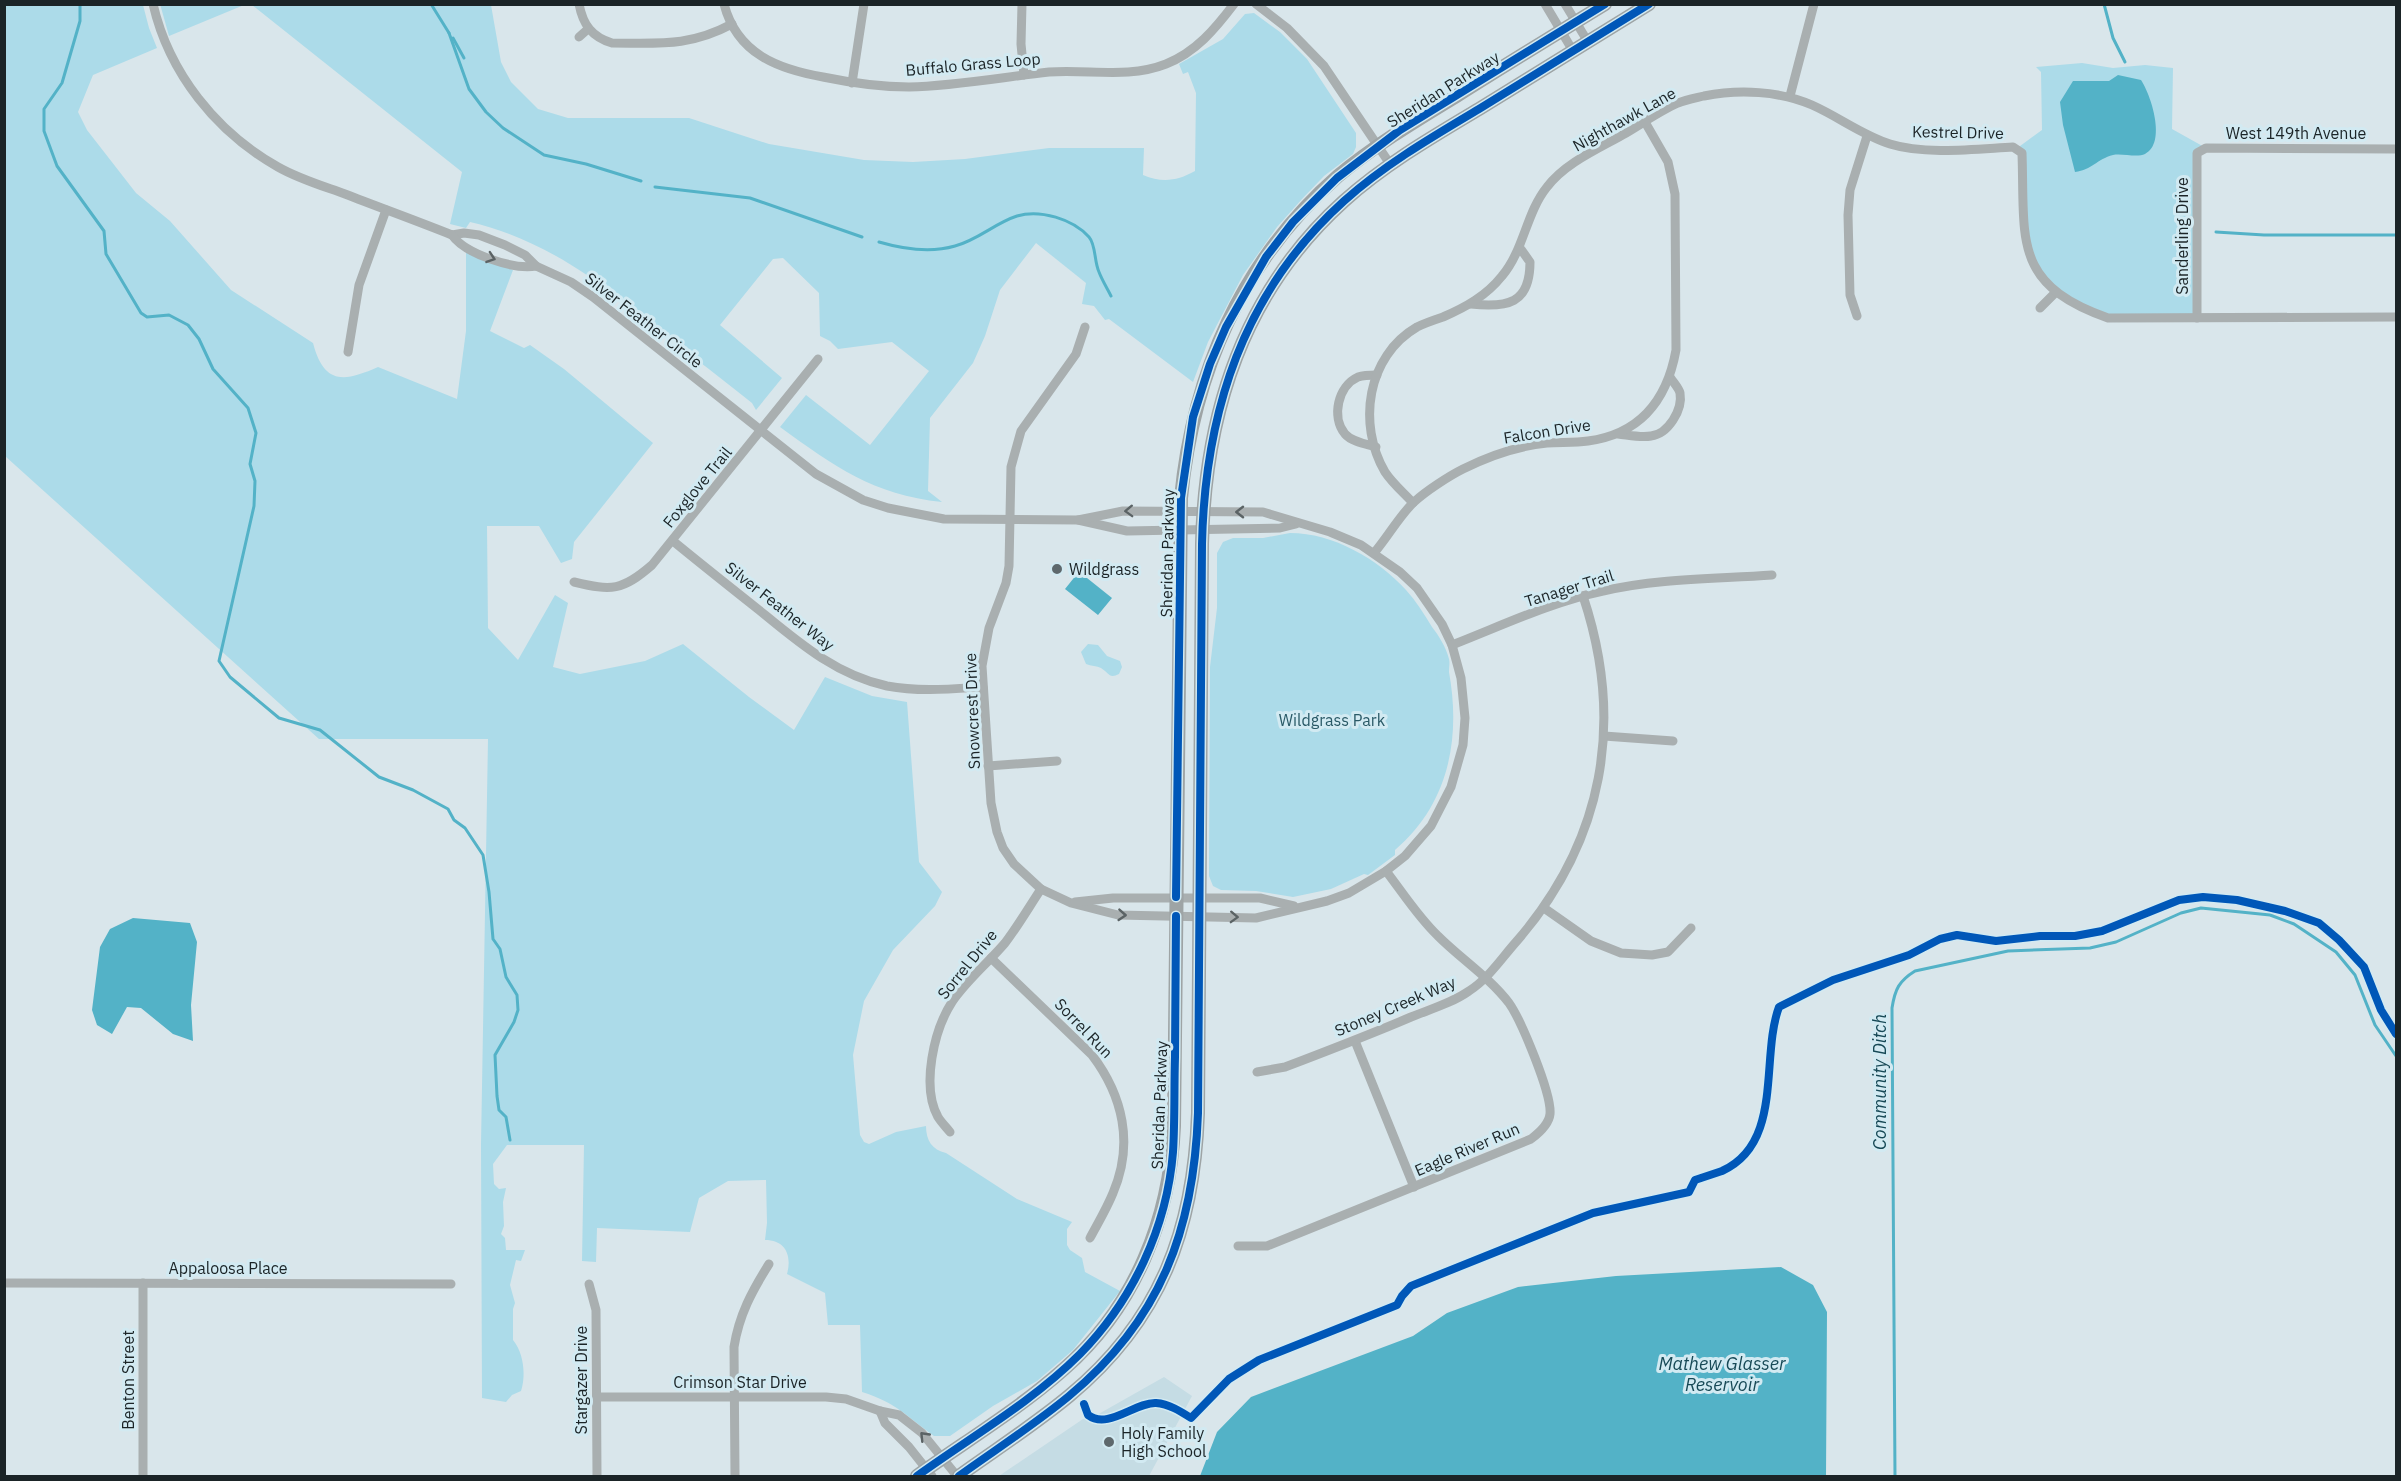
<svg xmlns="http://www.w3.org/2000/svg" width="2401" height="1481" font-family="'IBM Plex Sans',sans-serif">
<style>
.built{fill:#c5dce4}
.green{fill:#acdbe9}
.water{fill:#53b2c7}
.lines{fill:none;stroke-linecap:round;stroke-linejoin:round}
.stream{stroke:#53b2c7;stroke-width:3}
.street{stroke:#a9afb0;stroke-width:9}
.secondary{stroke:#9ea4a5;stroke-width:14}
.cycleway-casing{stroke:#d2eaf2;stroke-width:11}
.cycleway{stroke:#0057b8;stroke-width:8}
.oneway{stroke:#5b6365}
.poi-dot{fill:#5e686c;stroke:#d2eaf2;stroke-width:2}
.labels{text-anchor:middle;dominant-baseline:central;stroke-width:6;stroke-linejoin:round;paint-order:stroke}
.street-label{font-size:16px;fill:#1b2427;stroke:#d2eaf2}
.poi-label{font-size:16px;fill:#1b2427;stroke:#d2eaf2;text-anchor:start}
.park-label{font-size:16px;fill:#2a5a67;stroke:#d2eaf2}
.water-label{font-size:18px;font-style:italic;fill:#174956;stroke:#d2eaf2}
</style>
<rect width="100%" height="100%" fill="#d9e6eb"/>
<!-- built -->
<polygon class="built" points="1164,1377 1192,1396 1149,1476 999,1476 1083,1419 1095,1416"/>
<!-- green -->
<g class="green">
<polygon points="160,4 244,4 244,5 169,36"/>
<path d="M5 5H143L149 28 157 48 93 75 78 112 87 130 136 193 170 221 231 290 313 343C324 385 344 382 378 367L457 399 466 331V251L513 270 490 331 524 348 530 345 564 369 653 443 574 542 572 559 561 563 539 526H487L488 628 518 660 555 595 568 603 553 667 580 674 645 661 683 644 749 697 794 730 825 677 872 696 907 702 919 862 942 892 935 906 893 950 864 1001 853 1055 860 1135 864 1142 869 1144 896 1132 926 1126C926 1140 932 1150 946 1153L1017 1199 1072 1222 1067 1229V1245L1070 1250 1082 1258 1085 1272 1120 1291 1073 1350 1037 1381 993 1406 950 1436H934C906 1416 897 1403 862 1392L860 1325H828L825 1293 787 1274C792 1256 786 1240 765 1240L767 1223 766 1180 728 1181 699 1198 690 1232 597 1228 596 1262 582 1261 584 1145H507L493 1164 494 1184 499 1189 506 1188 503 1202 504 1226 501 1234 505 1238 506 1250H525L521 1261 516 1260 510 1285 515 1303 513 1309V1340C524 1353 526 1376 521 1391L512 1395 506 1402 482 1398 481 1145 488 739H319L5 456Z"/>
<path d="M252 5H491L501 62 511 82 538 109 568 118H689L769 144 864 160 913 162 965 159 1049 148H1144L1143 175C1162 183 1177 181 1195 171L1196 93 1188 72 1183 74 1179 64 1223 39 1245 14 1254 13 1280 32 1307 59 1356 133V147L1353 154 1324 176 1302 199 1277 227 1243 275 1208 342 1193 382 1109 319 1105 320 1094 306 1082 304 1086 283 1036 243 1000 290 985 336 973 363 930 418 928 491 942 502C873 495 834 466 780 427L806 395 870 445 929 371 892 342 838 349 830 341 820 336 819 293 783 258 773 259 720 325 782 378 756 410 752 403C732 387 713 372 693 357 625 302 558 242 470 222L466 228 450 224 462 172Z"/>
<polygon points="2082,63 2113,68 2145,65 2173,68 2172,129 2206,148 2197,153 2197,318 2108,318 2051,287 2028,253 2022,153 2016,149 2042,130 2041,72 2036,67"/>
<path d="M1290 533C1333 533 1378 559 1406 590 1416 601 1424 614 1432 627 1439 636 1446 647 1449 659 1450 663 1449 667 1449 672 1461 738 1449 804 1395 850V855L1368 875 1364 874 1331 889 1293 897 1256 891 1221 890 1213 886 1209 876 1210 667 1217 608V553L1223 542 1233 538H1263Z"/>
<path d="M1088 644 1098 645 1107 656 1120 661 1122 667 1119 674C1109 679 1109 673 1101 668 1097 666 1091 666 1086 664L1081 652Z"/>
</g>
<!-- water -->
<g class="water">
<path d="M2118 75 2141 80C2151 95 2167 143 2145 154 2137 158 2122 153 2113 155 2097 159 2092 170 2075 172L2063 125 2060 102 2073 81H2109Z"/>
<polygon points="1081,569 1084,571 1082,574 1112,598 1098,615 1065,589"/>
<polygon points="133,918 190,923 197,942 191,1005 193,1041 173,1034 141,1008 127,1007 112,1034 97,1025 92,1010 100,947 110,929"/>
<polygon points="1781,1267 1813,1285 1827,1312 1826,1476 1200,1476 1217,1432 1251,1397 1413,1336 1447,1313 1518,1287 1616,1276"/>
</g>
<g class="lines">
<!-- stream -->
<g class="stream">
<polyline points="80,4 80,21 62,83 44,109 44,131 57,166 104,231 106,254 141,313 147,317 169,315 188,325 199,339 213,369 248,408 256,433 250,464 255,481 254,506 219,661 230,677 279,718 320,730 379,777 413,790 448,809 454,820 465,828 483,855 489,892 493,939 500,949 506,977 517,995 518,1010 514,1022 495,1055 497,1096 499,1110 506,1117 510,1140"/>
<polyline points="431,4 449,33"/>
<polyline points="2104,4 2113,38 2125,62"/>
<polyline points="449,33 469,89 486,112 503,128 544,155 586,164 641,181"/>
<polyline points="453,38 464,58"/>
<polyline points="655,187 750,198 862,237"/>
<polyline points="2216,232 2264,235 2396,235"/>
<path d="M879 242C903 249 931 253 955 246 978 240 995 223 1017 216 1040 209 1073 219 1089 237 1096 245 1094 261 1099 272 1102 280 1107 288 1111 296"/>
<path d="M1895 1476 1892 1008C1895 989 1899 981 1915 971L2008 951 2090 948 2116 942 2181 913 2201 908 2270 915 2294 924 2336 952 2355 975 2375 1025 2396 1056"/>
</g>
<!-- street -->
<g class="street">
<path d="M153 4C169 73 216 132 278 167 299 179 323 186 345 194 381 208 417 221 452 235L464 233 479 235 505 245 525 255 536 266 571 282 593 297 816 474 863 500 888 508 944 519 1078 520 1127 531 1280 528 1296 524"/>
<path d="M579 4C583 25 592 37 612 43 659 43 689 47 732 24"/>
<path d="M724 4C737 54 778 69 823 77 852 83 880 87 909 87 956 86 1003 77 1049 72 1089 69 1128 79 1166 64 1196 52 1215 29 1234 4"/>
<polyline points="1022,4 1021,44 1024,75"/>
<polyline points="1256,4 1287,28 1324,66 1390,164"/>
<polyline points="1545,4 1573,51"/>
<polyline points="1565,4 1588,42"/>
<polyline points="579,37 588,29"/>
<polyline points="852,83 864,4"/>
<polyline points="1790,96 1814,4"/>
<path d="M452 235C465 254 514 270 536 266"/>
<path d="M1471 304C1507 308 1530 304 1530 262L1520 248"/>
<polyline points="2040,308 2056,292"/>
<polyline points="1857,316 1850,295 1848,215 1850,190 1867,136"/>
<polyline points="2197,318 2197,153 2206,148 2396,149"/>
<polyline points="348,352 359,285 386,210"/>
<path d="M1618 434C1628 435 1641 438 1651 436 1668 434 1683 410 1680 393 1679 388 1673 382 1670 377"/>
<path d="M1376 447C1366 444 1352 442 1345 434 1331 417 1338 386 1358 377 1364 375 1371 375 1377 375"/>
<path d="M1413 503C1404 493 1393 484 1385 472 1357 424 1367 356 1417 327 1425 323 1434 320 1443 317 1466 307 1486 296 1502 276 1524 250 1526 213 1547 187 1566 162 1600 148 1626 133 1643 123 1660 111 1678 103 1686 100 1696 98 1704 96 1739 89 1780 91 1812 105 1839 117 1862 135 1890 144 1925 155 1976 149 2013 147L2022 153C2025 240 2012 284 2108 318L2396 317"/>
<polyline points="1078,520 1123,511 1263,512 1330,532 1361,545 1400,572 1417,588 1442,624 1452,645 1461,678 1465,718 1463,745 1451,787 1431,826 1405,856 1386,871 1349,893 1327,901 1256,918 1118,915 1071,903 1041,889 1014,864 1003,848 997,832 991,803 982,666 989,628 1006,583 1009,566 1011,467 1021,431 1076,354 1085,327"/>
<path d="M673 541C701 564 730 587 759 610 798 642 836 675 887 686 919 692 951 689 983 687"/>
<path d="M1374 553C1387 538 1400 515 1414 502 1426 491 1449 476 1463 469 1489 456 1518 446 1547 443 1560 442 1574 443 1588 441 1640 434 1667 400 1676 350L1675 194 1668 162 1645 122"/>
<path d="M574 582C612 591 622 591 652 565L818 359"/>
<path d="M1452 645C1501 626 1551 602 1603 591 1658 578 1716 579 1772 575"/>
<polyline points="1604,736 1673,741"/>
<polyline points="988,766 1057,761"/>
<polyline points="1075,902 1113,898 1260,898 1294,906"/>
<polyline points="1544,908 1591,941 1621,953 1652,955 1668,952 1691,928"/>
<path d="M991 958 1092 1055C1123 1096 1134 1144 1113 1193 1107 1208 1098 1223 1090 1238"/>
<polyline points="1355,1041 1414,1187"/>
<path d="M1257 1072 1285 1067C1327 1051 1369 1035 1411 1017 1431 1009 1452 1003 1469 991 1488 979 1501 959 1516 942 1604 841 1625 722 1583 596"/>
<path d="M950 1132C946 1127 941 1122 938 1117 921 1086 934 1030 952 1002 967 980 988 963 1005 943 1018 926 1029 907 1041 889"/>
<path d="M1238 1246H1267L1531 1139C1539 1133 1549 1124 1550 1114 1552 1094 1521 1020 1509 1003 1489 977 1461 959 1438 936 1418 917 1403 893 1386 871"/>
<polyline points="4,1283 451,1284"/>
<polyline points="143,1283 143,1476"/>
<polyline points="589,1284 596,1310 597,1476"/>
<polyline points="597,1397 826,1397 846,1399 880,1411 899,1415 922,1433 957,1476"/>
<polyline points="880,1411 885,1423 909,1447 932,1476"/>
<path d="M735 1476 734 1347C739 1315 752 1291 769 1264"/>
</g>
<!-- secondary -->
<g class="secondary">
<path d="M917 1476C966 1441 1019 1409 1064 1369 1135 1307 1170 1219 1174 1126L1181 498C1193 373 1242 260 1338 176 1375 145 1417 120 1458 95 1507 64 1556 34 1605 4"/>
<path d="M959 1476C995 1450 1034 1425 1069 1396 1161 1320 1194 1229 1198 1113L1202 544C1205 412 1243 292 1344 201 1384 165 1432 137 1479 109 1535 74 1592 39 1649 4"/>
</g>
<!-- cycleway casing -->
<g class="cycleway-casing">
<g id="cycleway">
<polyline points="1176,897 1181,498 1193,417 1210,364 1226,327 1266,257 1293,222 1337,178 1400,130 1605,4"/>
<path d="M1084 1404 1088 1415C1108 1430 1135 1402 1156 1403 1169 1404 1180 1411 1191 1418L1229 1379 1259 1360 1397 1305 1402 1296 1411 1286 1593 1213 1689 1192 1695 1180C1704 1177 1713 1174 1722 1171 1784 1143 1760 1058 1779 1007L1833 980 1909 955 1940 939 1957 935 1996 941 2040 936H2075L2102 931 2179 900 2203 897 2237 900 2285 911 2319 923 2339 940 2364 967 2381 1010 2396 1034"/>
<path d="M917 1476C971 1437 1032 1402 1080 1354 1133 1300 1167 1227 1173 1152 1175 1120 1174 1088 1175 1057 1175 1010 1176 963 1176 916"/>
<path d="M959 1476C995 1450 1034 1425 1069 1396 1161 1320 1194 1229 1198 1113L1202 544C1205 412 1243 292 1344 201 1384 165 1432 137 1479 109 1535 74 1592 39 1649 4"/>
</g>
</g>
<!-- cycleway -->
<use href="#cycleway" class="cycleway"/>
</g>
<!-- one-way arrows -->
<defs><path id="oneway-chevron" d="M-2-3.5L2.5 0L-2 3.5" fill="none" stroke-width="1.6" stroke-linecap="round" stroke-linejoin="round" transform="scale(1.5)"/></defs>
<g class="oneway">
<use href="#oneway-chevron" transform="translate(491 258) rotate(19)"/>
<use href="#oneway-chevron" transform="translate(1129 511) rotate(178)"/>
<use href="#oneway-chevron" transform="translate(1240 512) rotate(-180)"/>
<use href="#oneway-chevron" transform="translate(1122 915) rotate(4)"/>
<use href="#oneway-chevron" transform="translate(1234 917) rotate(2)"/>
<use href="#oneway-chevron" transform="translate(924 1436) rotate(-134)"/>
</g>
<!-- markers -->
<g class="poi-dot">
<circle cx="1057" cy="569" r="6"/>
<circle cx="1109" cy="1442" r="6"/>
</g>
<g class="labels">
<!-- street labels -->
<g class="street-label">
<text transform="translate(973 64) rotate(-5)">Buffalo Grass Loop</text>
<text transform="translate(1443 89) rotate(-32)">Sheridan Parkway</text>
<text transform="translate(1624 119) rotate(-29)">Nighthawk Lane</text>
<text transform="translate(1958 132) rotate(1)">Kestrel Drive</text>
<text x="2296" y="133">West 149th Avenue</text>
<text transform="translate(2182 236) rotate(-90)">Sanderling Drive</text>
<text transform="translate(644 320) rotate(38)">Silver Feather Circle</text>
<text transform="translate(1547 431) rotate(-9)">Falcon Drive</text>
<text transform="translate(697 487) rotate(-51)">Foxglove Trail</text>
<text transform="translate(1167 553) rotate(-89)">Sheridan Parkway</text>
<text transform="translate(1569 588) rotate(-17)">Tanager Trail</text>
<text transform="translate(780 606) rotate(38)">Silver Feather Way</text>
<text transform="translate(972 711) rotate(-92)">Snowcrest Drive</text>
<text transform="translate(967 964) rotate(-51)">Sorrel Drive</text>
<text transform="translate(1395 1006) rotate(-23)">Stoney Creek Way</text>
<text transform="translate(1084 1028) rotate(46)">Sorrel Run</text>
<text transform="translate(1159 1105) rotate(-88)">Sheridan Parkway</text>
<text transform="translate(1467 1149) rotate(-23)">Eagle River Run</text>
<text x="228" y="1268">Appaloosa Place</text>
<text transform="translate(128 1380) rotate(-90)">Benton Street</text>
<text transform="translate(581 1380) rotate(-90)">Stargazer Drive</text>
<text x="740" y="1382">Crimson Star Drive</text>
</g>
<!-- poi labels -->
<g class="poi-label">
<text x="1069" y="569">Wildgrass</text>
<text x="1121" y="1433">Holy Family<tspan x="1121" dy="18">High School</tspan></text>
</g>
<!-- park labels -->
<g class="park-label">
<text x="1332" y="720">Wildgrass Park</text>
</g>
<!-- water labels -->
<g class="water-label">
<text transform="translate(1879 1082) rotate(-90)">Community Ditch</text>
<text x="1722" y="1363">Mathew Glasser<tspan x="1722" dy="21">Reservoir</tspan></text>
</g>
</g>
<!-- border -->
<rect width="2401" height="1481" fill="none" stroke="#1b2427" stroke-width="12"/>
</svg>
